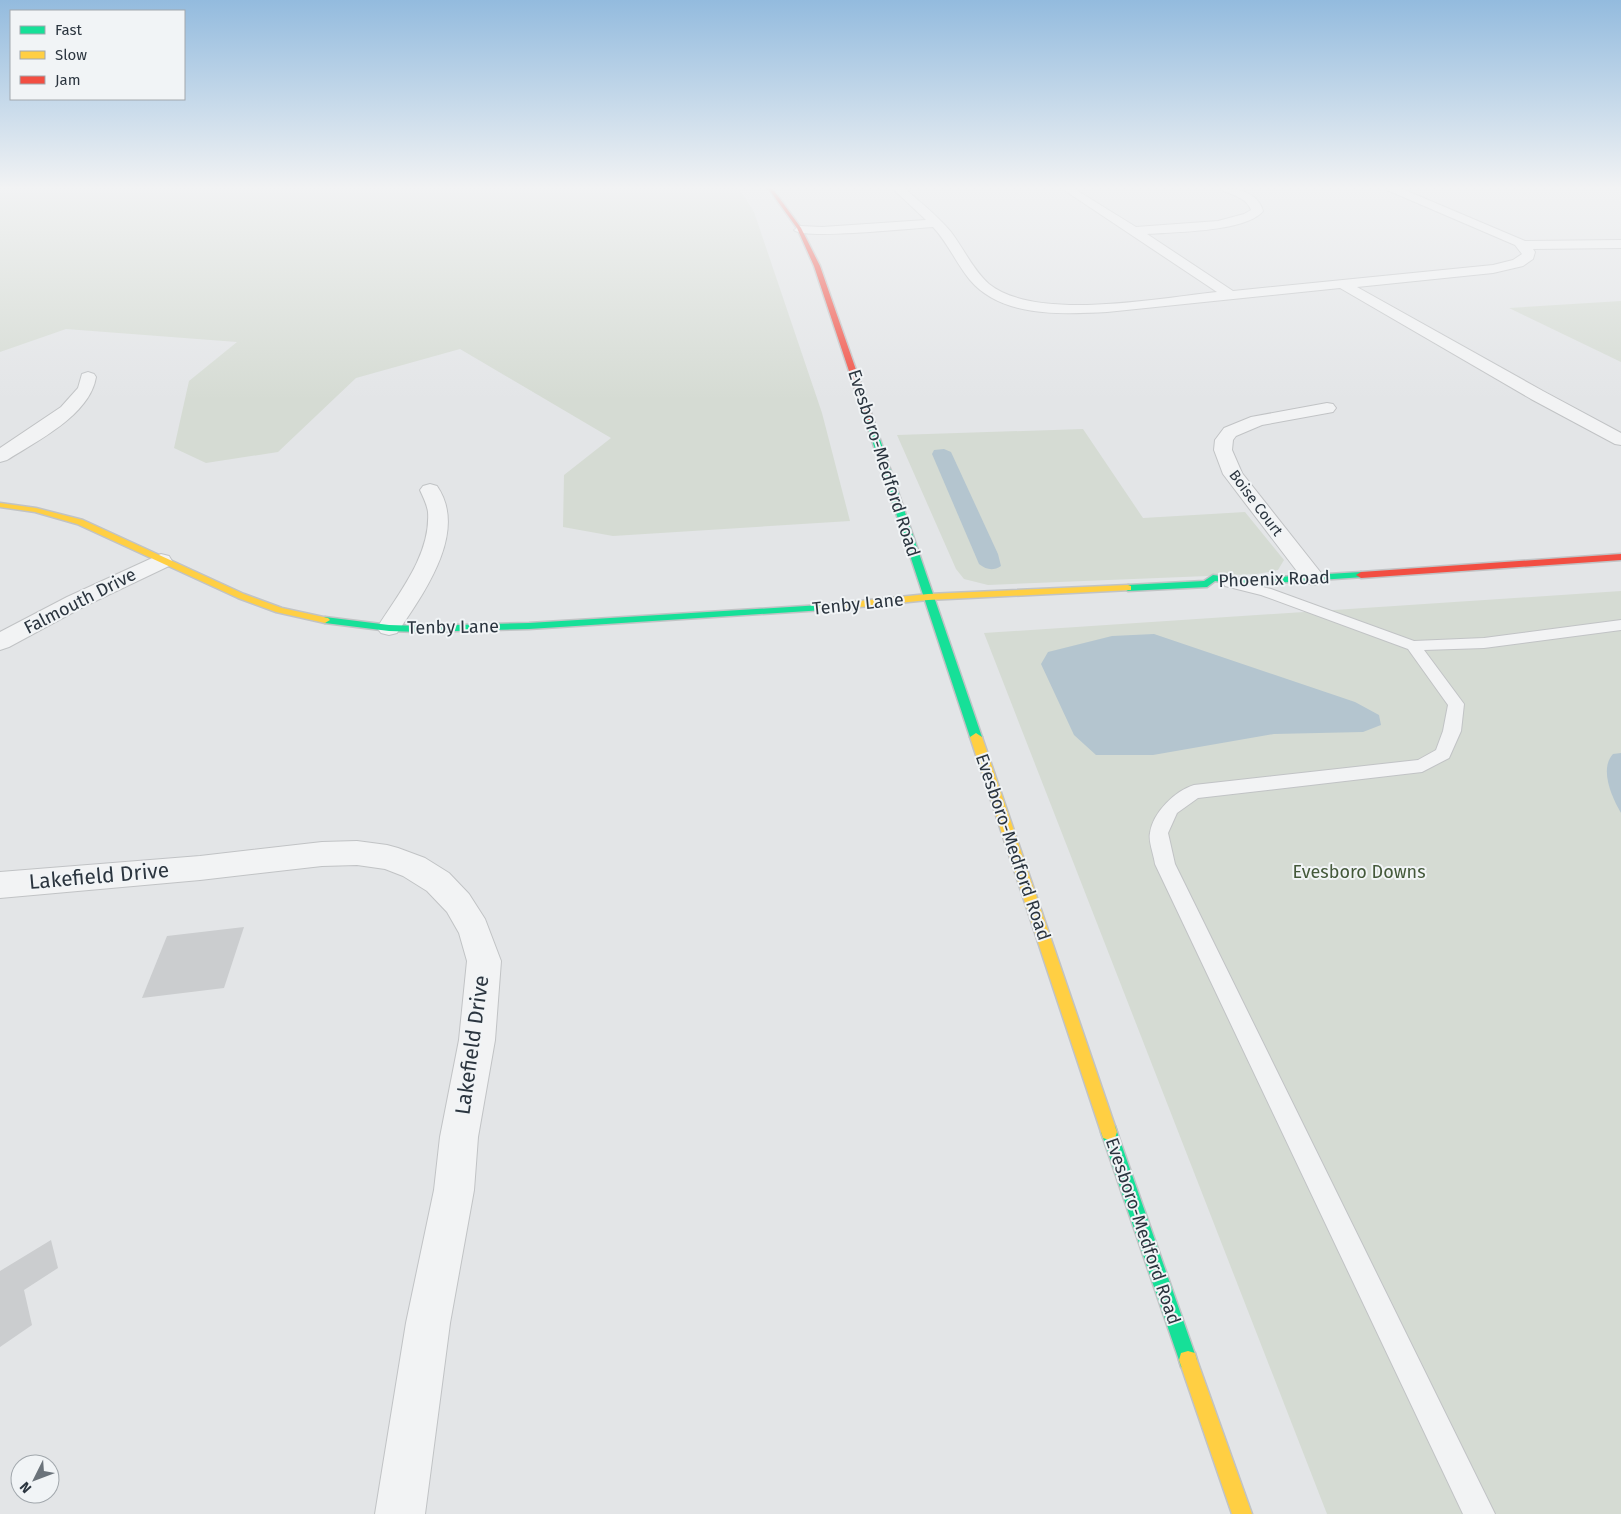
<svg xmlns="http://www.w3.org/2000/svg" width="1621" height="1514" font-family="'Fira Sans',sans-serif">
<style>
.green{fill:#d5dbd3}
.water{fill:#b4c5cf}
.building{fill:#cbcdcf}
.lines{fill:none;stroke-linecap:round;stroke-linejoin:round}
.lane-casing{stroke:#c1c3c5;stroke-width:2}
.street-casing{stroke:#c1c3c5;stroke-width:2}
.fast-casing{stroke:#c1c3c5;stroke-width:3}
.slow-casing{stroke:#c1c3c5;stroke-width:3}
.jam-casing{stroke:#c1c3c5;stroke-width:3}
.lane{fill:#f2f3f4;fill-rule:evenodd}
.street{fill:#f2f3f4;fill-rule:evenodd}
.fast{fill:#16e098;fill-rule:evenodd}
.slow{fill:#ffcf43;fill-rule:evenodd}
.jam{fill:#f24e42;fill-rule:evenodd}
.labels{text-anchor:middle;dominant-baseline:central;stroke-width:4;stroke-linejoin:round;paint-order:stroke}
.far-street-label{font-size:15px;fill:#2b353f;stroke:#f1f4f6}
.street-label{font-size:18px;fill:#2b353f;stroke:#f1f4f6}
.park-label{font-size:18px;fill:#44593a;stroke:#f1f4f6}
.near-street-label{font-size:21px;fill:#2b353f;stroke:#f1f4f6}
</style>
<rect width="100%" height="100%" fill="#e3e5e7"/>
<!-- green -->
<g class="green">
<polygon points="0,188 739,188 754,212 822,413 850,521 613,536 563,527 564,475 611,438 460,349 356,378 278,452 206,463 174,448 189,381 237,342 66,329 0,352"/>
<polygon points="1621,301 1621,362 1509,308"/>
<polygon points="1083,429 1143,518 1245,512 1284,560 1278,570 1257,574 988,585 964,579 956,569 897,435"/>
<polygon points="1621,591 1621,1514 1327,1514 984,633"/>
</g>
<!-- water -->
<g class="water">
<path d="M944 449 951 452 998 554 1001 566C993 571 987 570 979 564L932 454 934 450Z"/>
<polygon points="1154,634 1355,702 1379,715 1381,725 1363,732 1274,734 1153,755 1096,755 1074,735 1041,664 1048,652 1112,636"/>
<path d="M1621 753V813C1612 798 1599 769 1613 754Z"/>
</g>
<!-- building -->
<g class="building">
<polygon points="244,927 224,988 142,998 167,936"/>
<polygon points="51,1240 58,1268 24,1290 32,1325 0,1347 0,1271"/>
</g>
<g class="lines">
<!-- lane casing -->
<g class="lane-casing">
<path id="lane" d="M1230 579 1271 589 1414 641 1484 638 1621 620V630L1484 648 1424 650 1464 704 1461 731 1449 758 1422 772 1198 798 1177 813 1168 833 1175 864 1495 1514H1463L1155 864C1154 855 1148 841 1150 833 1153 812 1175 791 1194 785L1418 760 1436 750 1443 731 1448 705 1408 649 1261 595 1225 586 1223 583 1225 580Z"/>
</g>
<!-- street casing -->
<g class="street-casing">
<g id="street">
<path d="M892 188H904C920 202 937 215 951 232 964 249 973 270 989 284 1037 322 1158 298 1217 292L1061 188H1073L1136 227 1218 221 1244 214 1251 210C1247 198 1232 195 1222 190L1221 188C1237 188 1258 192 1263 211 1246 232 1173 232 1147 234L1233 291 1493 265 1513 260 1522 254 1515 245 1387 190 1386 188H1400L1525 241 1621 240V248L1533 249 1535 252 1533 259 1523 266 1493 273 1357 287 1543 391 1621 433V445L1615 444 1531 399 1340 288 1107 312C1063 314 1002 318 970 280 956 263 948 243 933 227 913 228 803 240 794 230L800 226 822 227 926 220Z"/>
<path d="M88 372 94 374 96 377C90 415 37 441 7 460L0 462V448L61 407 78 388 82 374Z"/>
<polygon points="1327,403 1333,404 1336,408 1333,412 1262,425 1236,436 1233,440 1232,450 1242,473 1325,578 1322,583 1314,585 1306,583 1223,474 1214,450 1215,440 1224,428 1251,417"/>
<path d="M430 484 437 486C469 532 423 594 397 633L389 635 381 633 377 628C398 594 431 555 428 512 427 504 423 497 420 490L423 486Z"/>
<polygon points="161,554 169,556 172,561 169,566 83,607 9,647 0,650 0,632 67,597"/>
<polygon points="357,841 387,845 398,848 425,858 449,873 469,894 485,919 501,961 495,1040 478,1137 474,1190 450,1323 425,1514 375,1514 406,1323 434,1190 440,1137 459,1040 467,961 459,933 447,912 427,891 403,876 385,869 357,865 322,866 200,880 0,898 0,872 200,856 322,842"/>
</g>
</g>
<!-- fast casing -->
<g class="fast-casing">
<g id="fast">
<polygon points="866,417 873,419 982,737 980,740 976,741 970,737 865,419"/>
<polygon points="1361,572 1366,575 1364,577 1245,585 1215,581 1207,587 1128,591 1123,588 1128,585 1204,581 1213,575 1245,579"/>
<polygon points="821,605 826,608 824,610 529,629 420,632 389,631 325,623 320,620 325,617 389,625 420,626 529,623"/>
<polygon points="1109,1124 1115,1126 1117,1132 1197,1360 1195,1367 1188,1369 1181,1367 1179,1360 1101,1132 1103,1126"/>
</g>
</g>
<!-- slow casing -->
<g class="slow-casing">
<g id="slow">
<polygon points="0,503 36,508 83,520 244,594 282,608 328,618 330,620 325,623 276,612 238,598 77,524 35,512 0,507"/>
<polygon points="1128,585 1131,586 1131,590 928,600 821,611 816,608 821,605 928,594"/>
<polygon points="976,733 982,737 1117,1132 1115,1138 1109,1140 1103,1138 1101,1132 970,737"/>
<polygon points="1188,1351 1195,1353 1197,1360 1252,1514 1232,1514 1179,1360 1181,1353"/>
</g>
</g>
<!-- jam casing -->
<g class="jam-casing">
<g id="jam">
<polygon points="768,188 772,188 801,228 820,266 873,419 872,421 865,419 814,266 797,228"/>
<polygon points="1621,554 1621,560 1361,578 1356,575 1361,572"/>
</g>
</g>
<!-- lane -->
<use href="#lane" class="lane"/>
<!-- street -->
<use href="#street" class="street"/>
<!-- fast -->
<use href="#fast" class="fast"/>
<!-- slow -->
<use href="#slow" class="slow"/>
<!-- jam -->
<use href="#jam" class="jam"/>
</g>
<!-- sky -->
<linearGradient id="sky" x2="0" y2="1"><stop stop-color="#93bbde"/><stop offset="0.47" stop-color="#f2f3f4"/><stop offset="1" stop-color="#f2f3f4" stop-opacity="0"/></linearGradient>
<rect width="1621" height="400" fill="url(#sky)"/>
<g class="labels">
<!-- far-street labels -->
<g class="far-street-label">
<text transform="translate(1256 503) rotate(53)">Boise Court</text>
</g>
<!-- street labels -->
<g class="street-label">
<text transform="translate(884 463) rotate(72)">Evesboro-Medford Road</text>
<text transform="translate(1274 579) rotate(-2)">Phoenix Road</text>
<text transform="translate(80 601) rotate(-27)">Falmouth Drive</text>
<text transform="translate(858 604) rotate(-6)">Tenby Lane</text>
<text transform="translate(453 627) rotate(-1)">Tenby Lane</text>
<text transform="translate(1013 847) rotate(71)">Evesboro-Medford Road</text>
<text transform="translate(1143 1231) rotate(71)">Evesboro-Medford Road</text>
</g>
<!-- park labels -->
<g class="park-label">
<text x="1359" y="872">Evesboro Downs</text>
</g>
<!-- near-street labels -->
<g class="near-street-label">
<text transform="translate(99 876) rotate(-5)">Lakefield Drive</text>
<text transform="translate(472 1045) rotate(-82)">Lakefield Drive</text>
</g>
</g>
<!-- legend -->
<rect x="10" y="10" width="175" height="90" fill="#f1f4f6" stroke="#a2a8ad"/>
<rect x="20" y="26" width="25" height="8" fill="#16e098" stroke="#a2a8ad"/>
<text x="55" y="35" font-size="15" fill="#2b353f">Fast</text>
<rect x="20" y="51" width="25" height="8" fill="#ffcf43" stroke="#a2a8ad"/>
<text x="55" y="60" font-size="15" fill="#2b353f">Slow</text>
<rect x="20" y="76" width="25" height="8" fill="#f24e42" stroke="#a2a8ad"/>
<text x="55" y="85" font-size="15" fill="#2b353f">Jam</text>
<!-- north arrow -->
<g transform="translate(35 1479) rotate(228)"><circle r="24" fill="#f1f4f6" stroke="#a2a8ad"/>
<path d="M0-4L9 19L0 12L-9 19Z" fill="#6b737a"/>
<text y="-8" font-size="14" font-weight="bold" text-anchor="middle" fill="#2b353f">N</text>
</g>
</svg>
